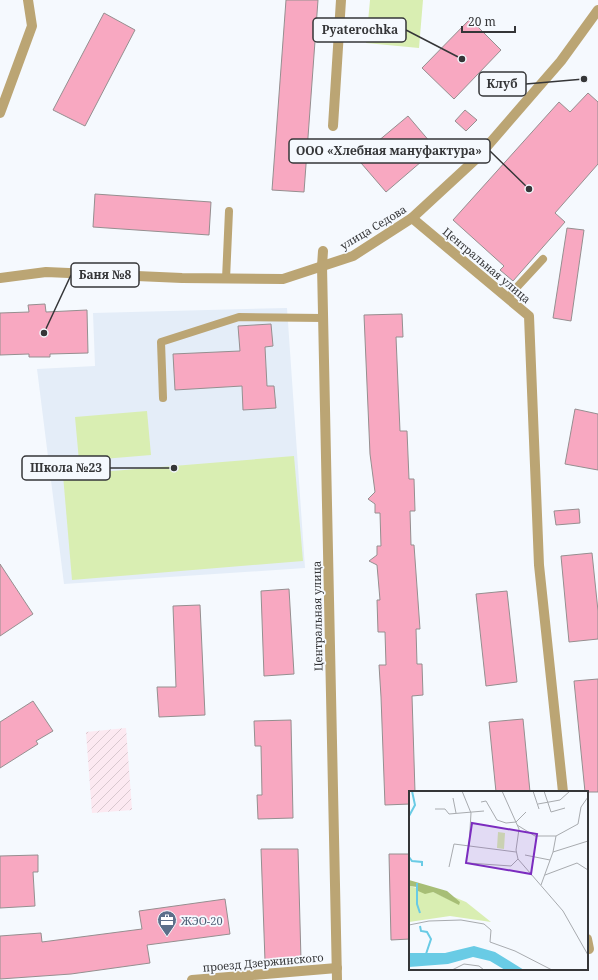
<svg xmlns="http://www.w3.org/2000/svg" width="598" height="980" font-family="'Noto Serif',serif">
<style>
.industrial{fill:url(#industrial-furrows)}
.built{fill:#e4edf8}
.pitch{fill:#d9eeb2}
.building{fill:#f8a8c1;stroke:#958f90}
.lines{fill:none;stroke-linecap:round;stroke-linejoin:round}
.service{stroke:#bba574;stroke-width:8}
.minor{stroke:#bba574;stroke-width:10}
.tertiary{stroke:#bba574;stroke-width:10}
.labels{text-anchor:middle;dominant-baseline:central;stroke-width:3.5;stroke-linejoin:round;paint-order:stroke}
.street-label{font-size:11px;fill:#353638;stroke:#f5f9fe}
.service-label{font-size:11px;fill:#4e5e75;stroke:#f5f9fe;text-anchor:start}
.inset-river{fill:none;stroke:#69cbe5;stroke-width:2}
.inset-road{fill:none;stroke:#a8abaf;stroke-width:1}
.view{fill:#7b2cbf;fill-opacity:0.15;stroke:#7b2cbf;stroke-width:2}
.inset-edge{fill:none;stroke:#353638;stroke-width:2}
.leader{fill:none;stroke:#353638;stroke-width:1.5}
.callout-dot{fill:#353638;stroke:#f5f9fe;stroke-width:1.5}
.callout{fill:#f5f9fe;stroke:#353638;stroke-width:1.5}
.callout-label{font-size:12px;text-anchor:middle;font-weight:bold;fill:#353638}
</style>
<defs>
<pattern id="industrial-furrows" width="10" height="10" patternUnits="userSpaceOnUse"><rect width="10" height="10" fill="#fce9f1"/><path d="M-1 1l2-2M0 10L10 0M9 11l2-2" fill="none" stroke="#d9c8cf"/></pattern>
</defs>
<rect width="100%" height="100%" fill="#f5f9fe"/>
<!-- industrial -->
<polygon class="industrial" points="126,728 132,810 92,813 86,732"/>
<!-- built -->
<polygon class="built" points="287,308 305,568 64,584 37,369 95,366 93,313"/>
<!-- pitch -->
<g class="pitch">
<polygon points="370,0 423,0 419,48 366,43"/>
<polygon points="147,411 151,455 79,461 75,417"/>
<polygon points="294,456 303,561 72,580 63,475"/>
</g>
<!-- building -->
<g class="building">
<polygon points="286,0 318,0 304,192 272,190"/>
<polygon points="104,13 135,30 85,126 53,110"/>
<polygon points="470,19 501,50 454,99 422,68"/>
<polygon points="588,93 598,102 598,164 555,213 565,222 513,281 500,270 504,266 453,220 559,102 570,112"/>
<polygon points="465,110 477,120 466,131 455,121"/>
<polygon points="408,116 436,149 386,192 355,156 369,144 371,147"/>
<polygon points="95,194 211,202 209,235 93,227"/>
<polygon points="567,228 584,230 571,321 553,318"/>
<polygon points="45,304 46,312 87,310 88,353 50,354 50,357 29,357 29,354 0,355 0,313 29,312 28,305"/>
<polygon points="402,314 403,337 396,337 400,431 407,431 409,479 414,479 415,511 410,511 411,545 414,545 420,629 416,629 417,664 422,664 423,695 412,696 415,792 410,792 410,804 385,805 381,697 379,665 386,665 385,632 378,632 377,600 380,600 377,565 369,561 377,555 377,546 381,546 380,513 375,513 375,504 368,499 375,492 370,454 364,315"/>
<polygon points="271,324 273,346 265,347 267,386 274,386 276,408 243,410 242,386 175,390 173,354 240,351 238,326"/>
<polygon points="575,409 598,414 598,470 565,464"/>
<polygon points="579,509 580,523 556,525 554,511"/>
<polygon points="592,553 598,611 598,639 569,642 561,556"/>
<polygon points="0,564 33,614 0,636"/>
<polygon points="289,589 294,674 264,676 261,591"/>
<polygon points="507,591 517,682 486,686 476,594"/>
<polygon points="200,605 205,715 159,717 157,687 176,687 173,606"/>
<polygon points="598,679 598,792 585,792 574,681"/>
<polygon points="33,701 53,731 36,741 38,744 0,768 0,722"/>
<polygon points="523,719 530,792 496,792 489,722"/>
<polygon points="291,720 293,818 258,819 257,795 262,795 261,746 255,746 254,721"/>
<polygon points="261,849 298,849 301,960 265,961"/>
<polygon points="389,854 410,854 410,939 391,940"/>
<polygon points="38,855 38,872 33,872 35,906 0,908 0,856"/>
<polygon points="225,899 230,934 147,945 150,963 71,974 0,979 0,936 41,933 42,942 142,929 139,911"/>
</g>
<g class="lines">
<!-- service -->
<g class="service">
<polyline points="226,279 229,211"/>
<polyline points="508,298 518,286 543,259"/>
<polyline points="163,398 161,342 239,317 323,318"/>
</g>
<!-- minor -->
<g class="minor">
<polyline points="0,113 32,26 28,0"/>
<polyline points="333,126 341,0"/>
<polyline points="412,218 529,316 539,565 563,792"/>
<polyline points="323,251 322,266 337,980"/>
<polyline points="587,939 589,949"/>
<polyline points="192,980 337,968"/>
</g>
<!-- tertiary -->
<polyline class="tertiary" points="0,278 46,272 182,278 283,279 353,256 412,218 477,158 561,61 598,10"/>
</g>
<!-- icons -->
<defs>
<g id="office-pin" transform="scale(1)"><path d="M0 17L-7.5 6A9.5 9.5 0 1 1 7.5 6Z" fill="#5c6f8a" stroke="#f5f9fe"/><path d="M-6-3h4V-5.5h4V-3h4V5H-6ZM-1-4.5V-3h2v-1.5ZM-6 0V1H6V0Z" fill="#fff"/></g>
</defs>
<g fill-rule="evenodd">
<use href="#office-pin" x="167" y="920"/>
</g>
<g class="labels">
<!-- street labels -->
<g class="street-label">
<text transform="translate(373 227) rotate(-31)">улица Седова</text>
<text transform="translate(487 265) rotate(40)">Центральная улица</text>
<text transform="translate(317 616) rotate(-91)">Центральная улица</text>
<text transform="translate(263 962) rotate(-5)">проезд Дзержинского</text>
</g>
<!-- service labels -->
<g class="service-label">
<text x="181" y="920">ЖЭО-20</text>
</g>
</g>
<!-- overview -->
<g transform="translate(409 791)">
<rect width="179" height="179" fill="#f5f9fe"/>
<path d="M0 95 24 101 50 113 45 106 57 111 82 131 41 125 0 131Z" fill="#d9eeb2"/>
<path d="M0 89 38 100 51 111 50 114 24 101 16 103 9 100 8 96 0 95Z" fill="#a7be76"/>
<path d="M89 41 96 42 95 58 88 57Z" fill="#d9eeb2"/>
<path d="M65 155 86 161 115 179H96L81 170 64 166 39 173 0 176V162H36Z" fill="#69cbe5"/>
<path class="inset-river" d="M0 25 6 14 3 0M0 66 3 70 13 71V75M8 92V113L11 122M11 135 12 140 18 141 22 148 17 163"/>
<path class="inset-road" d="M53 0 62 22 60 55M93 0 110 38 107 59 109 68 154 120 179 164M124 0 130 18M135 0 142 21 156 17M44 7 47 22M72 11 77 10 88 29 97 32 107 31 117 21M129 13 151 9 161 0M26 18H36L40 23 75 20M108 34 126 45H147L169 33 172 16 179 6M45 53 107 61M144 61 147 45M116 64 141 69M59 72 102 75 109 68M40 76 45 53M136 84 168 72 179 79M132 94 144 61 179 50M0 134 20 130 52 129 75 133 82 139 81 151 106 160 143 179M43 179 55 173 70 175 75 179"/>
<path class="view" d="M63 32 128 43 122 83 57 72Z"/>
<rect width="179" height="179" class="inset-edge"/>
</g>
<!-- callouts -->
<path class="leader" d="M462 59L406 30M584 79L526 84M529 189L490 151M44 333L71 275M174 468L110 468"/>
<g class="callout-dot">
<circle cx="462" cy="59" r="4"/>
<circle cx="584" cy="79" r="4"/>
<circle cx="529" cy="189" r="4"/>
<circle cx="44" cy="333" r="4"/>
<circle cx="174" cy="468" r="4"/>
</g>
<g class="callout">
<rect x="313" y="18" width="93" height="24" rx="4"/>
<rect x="479" y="72" width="47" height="24" rx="4"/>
<rect x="289" y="139" width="201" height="24" rx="4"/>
<rect x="71" y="263" width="68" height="24" rx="4"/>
<rect x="22" y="456" width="88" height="24" rx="4"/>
</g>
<g class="callout-label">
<text x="360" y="34">Pyaterochka</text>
<text x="502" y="88">Клуб</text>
<text x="389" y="155">ООО «Хлебная мануфактура»</text>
<text x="105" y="279">Баня №8</text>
<text x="66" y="472">Школа №23</text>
</g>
<!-- scale -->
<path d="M462 26v6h53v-6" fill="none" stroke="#353638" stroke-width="2"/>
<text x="468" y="26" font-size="12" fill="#353638" stroke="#f5f9fe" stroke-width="3" paint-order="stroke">20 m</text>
</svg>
